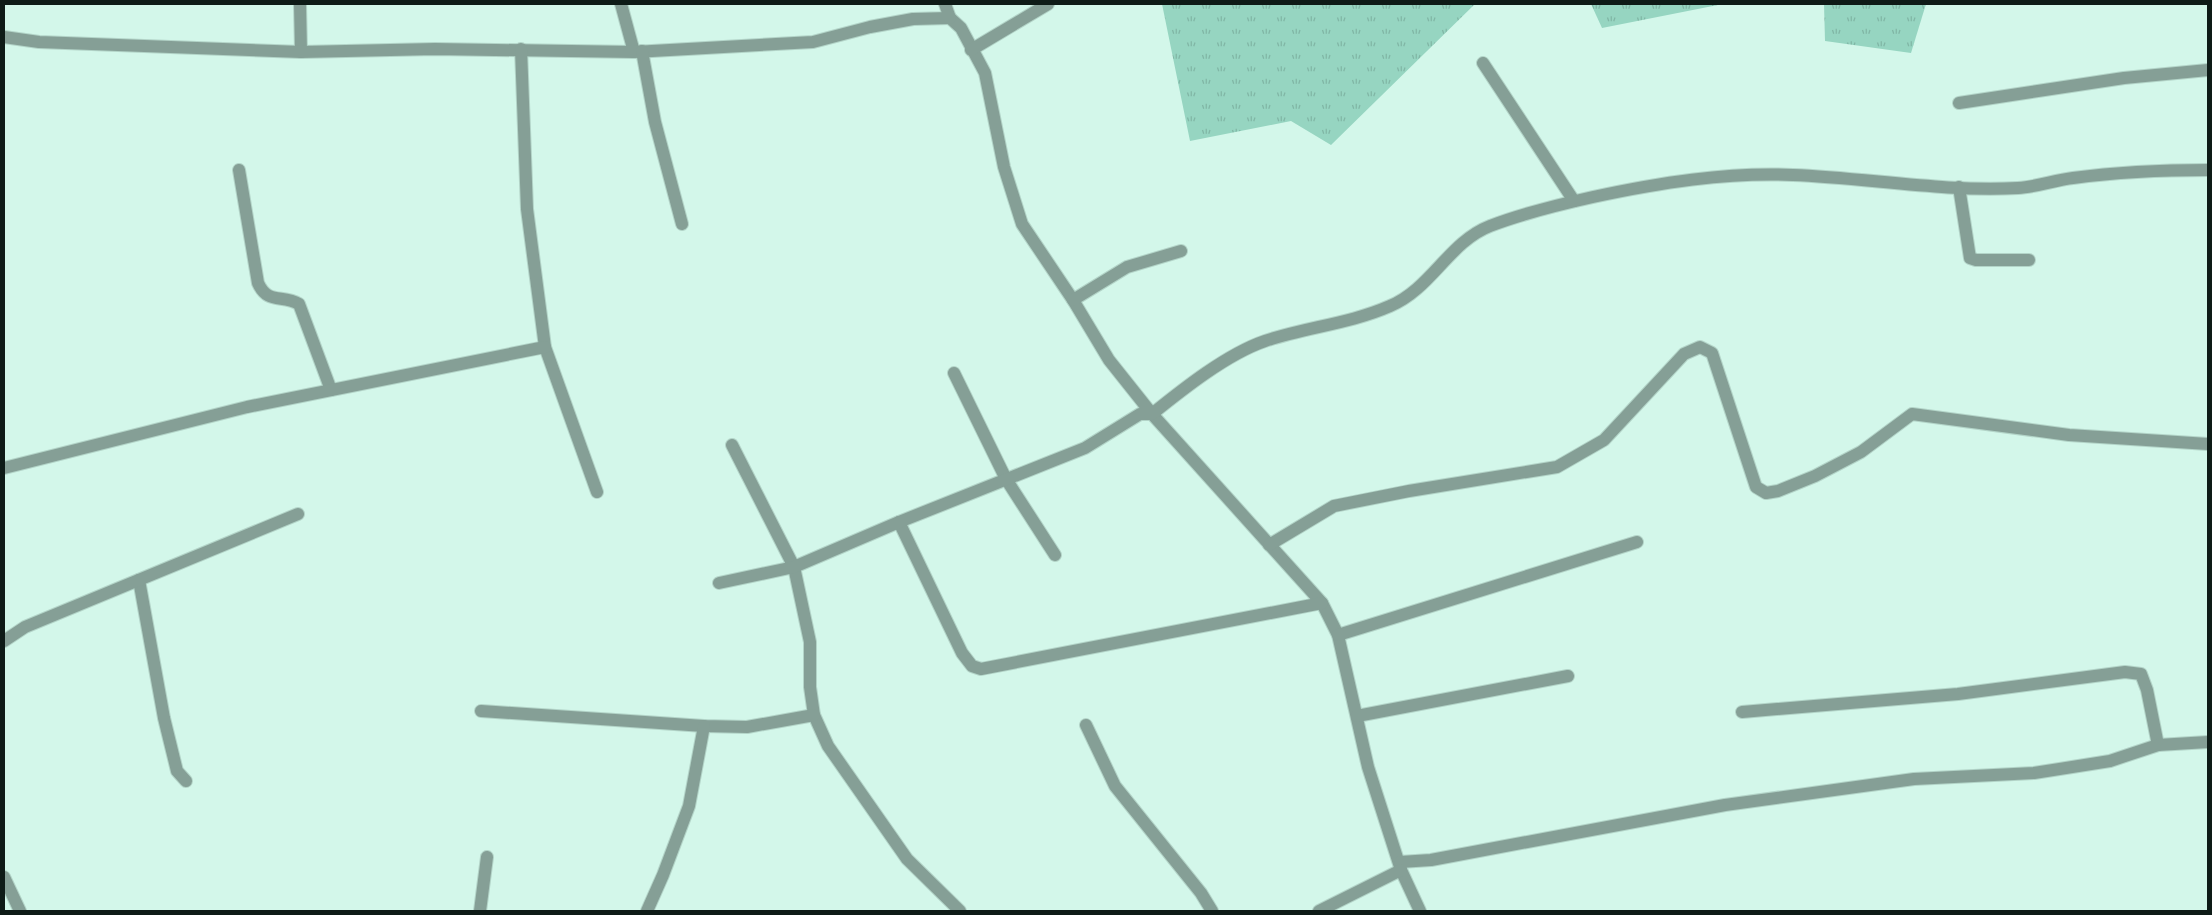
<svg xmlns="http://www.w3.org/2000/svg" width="2212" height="915" font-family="Barlow,sans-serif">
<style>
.grass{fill:url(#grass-tufts)}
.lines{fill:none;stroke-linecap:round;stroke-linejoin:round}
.minor-casing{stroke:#b3d4c8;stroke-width:14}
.minor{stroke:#859f96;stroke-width:12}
</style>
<defs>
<pattern id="grass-tufts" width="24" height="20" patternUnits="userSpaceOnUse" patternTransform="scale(1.25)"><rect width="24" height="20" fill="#96d5c1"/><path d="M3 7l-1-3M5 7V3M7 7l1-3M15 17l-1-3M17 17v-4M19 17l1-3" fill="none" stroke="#80b6a5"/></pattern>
</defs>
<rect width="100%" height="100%" fill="#d3f7ea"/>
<!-- grass -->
<g class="grass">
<polygon points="1162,4 1475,4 1331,145 1291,121 1190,141"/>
<polygon points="1591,4 1723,4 1602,28"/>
<polygon points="1824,4 1926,4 1911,53 1825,41"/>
</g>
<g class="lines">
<!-- minor casing -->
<g class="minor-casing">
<g id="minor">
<polyline points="300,4 301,52"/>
<polyline points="621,4 634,52"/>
<polyline points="950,18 961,28 985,73 1004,167 1022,224 1073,300 1109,360 1152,414 1322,603 1338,635 1368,767 1401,870 1420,911"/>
<polyline points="4,37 39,42 301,52 435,49 634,52 813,42 870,27 913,19 950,18 945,4"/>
<polyline points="521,49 527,209 545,347 597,492"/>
<polyline points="971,50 1048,4"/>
<polyline points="642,51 655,122 682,224"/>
<polyline points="1483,63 1574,201"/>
<polyline points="1959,103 2124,78 2208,70"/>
<path d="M239 170 258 283C268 305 282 294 299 304L331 390"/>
<polyline points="1959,187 1970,258 1976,260 2029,260"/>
<polyline points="1073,300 1127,267 1181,251"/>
<polyline points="954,373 1006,479 1055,555"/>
<polyline points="732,445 794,567 810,642 810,687 814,715 828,746 907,859 960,911"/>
<polyline points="4,468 247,407 545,347"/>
<polyline points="899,522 962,653 972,666 981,669 1322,603"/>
<polyline points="1269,545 1334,506 1409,491 1557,467 1604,440 1684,354 1700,347 1712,353 1756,487 1766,493 1778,491 1815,476 1861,452 1912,414 2069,435 2208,444"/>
<polyline points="139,580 164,718 177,771 186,781"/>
<path d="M719 583 794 567 899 522 1085 448 1140 414H1152C1183 389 1227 354 1265 341 1306 327 1349 324 1390 306 1431 289 1449 242 1490 226 1524 213 1557 205 1593 197 1658 183 1726 172 1793 175 1868 178 1943 192 2018 188 2037 187 2055 180 2073 178 2118 172 2163 170 2208 170"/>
<polyline points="1338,635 1637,542"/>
<polyline points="4,641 25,627 298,514"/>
<polyline points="481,711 704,726 747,727 814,715"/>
<polyline points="1742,712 1958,694 2125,672 2141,674 2147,690 2158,745"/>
<polyline points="1357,716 1568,676"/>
<polyline points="1086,725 1115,786 1201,893 1212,911"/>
<polyline points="1400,862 1431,860 1725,805 1914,779 2034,773 2110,761 2158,745 2208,742"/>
<polyline points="4,877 20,911"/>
<polyline points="480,911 487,857"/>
<polyline points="647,911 663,875 689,806 704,726"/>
<polyline points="1319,911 1401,870"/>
</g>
</g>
<!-- minor -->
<use href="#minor" class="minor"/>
</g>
<!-- border -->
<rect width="2212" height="915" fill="none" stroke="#0e1b17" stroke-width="10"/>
</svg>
